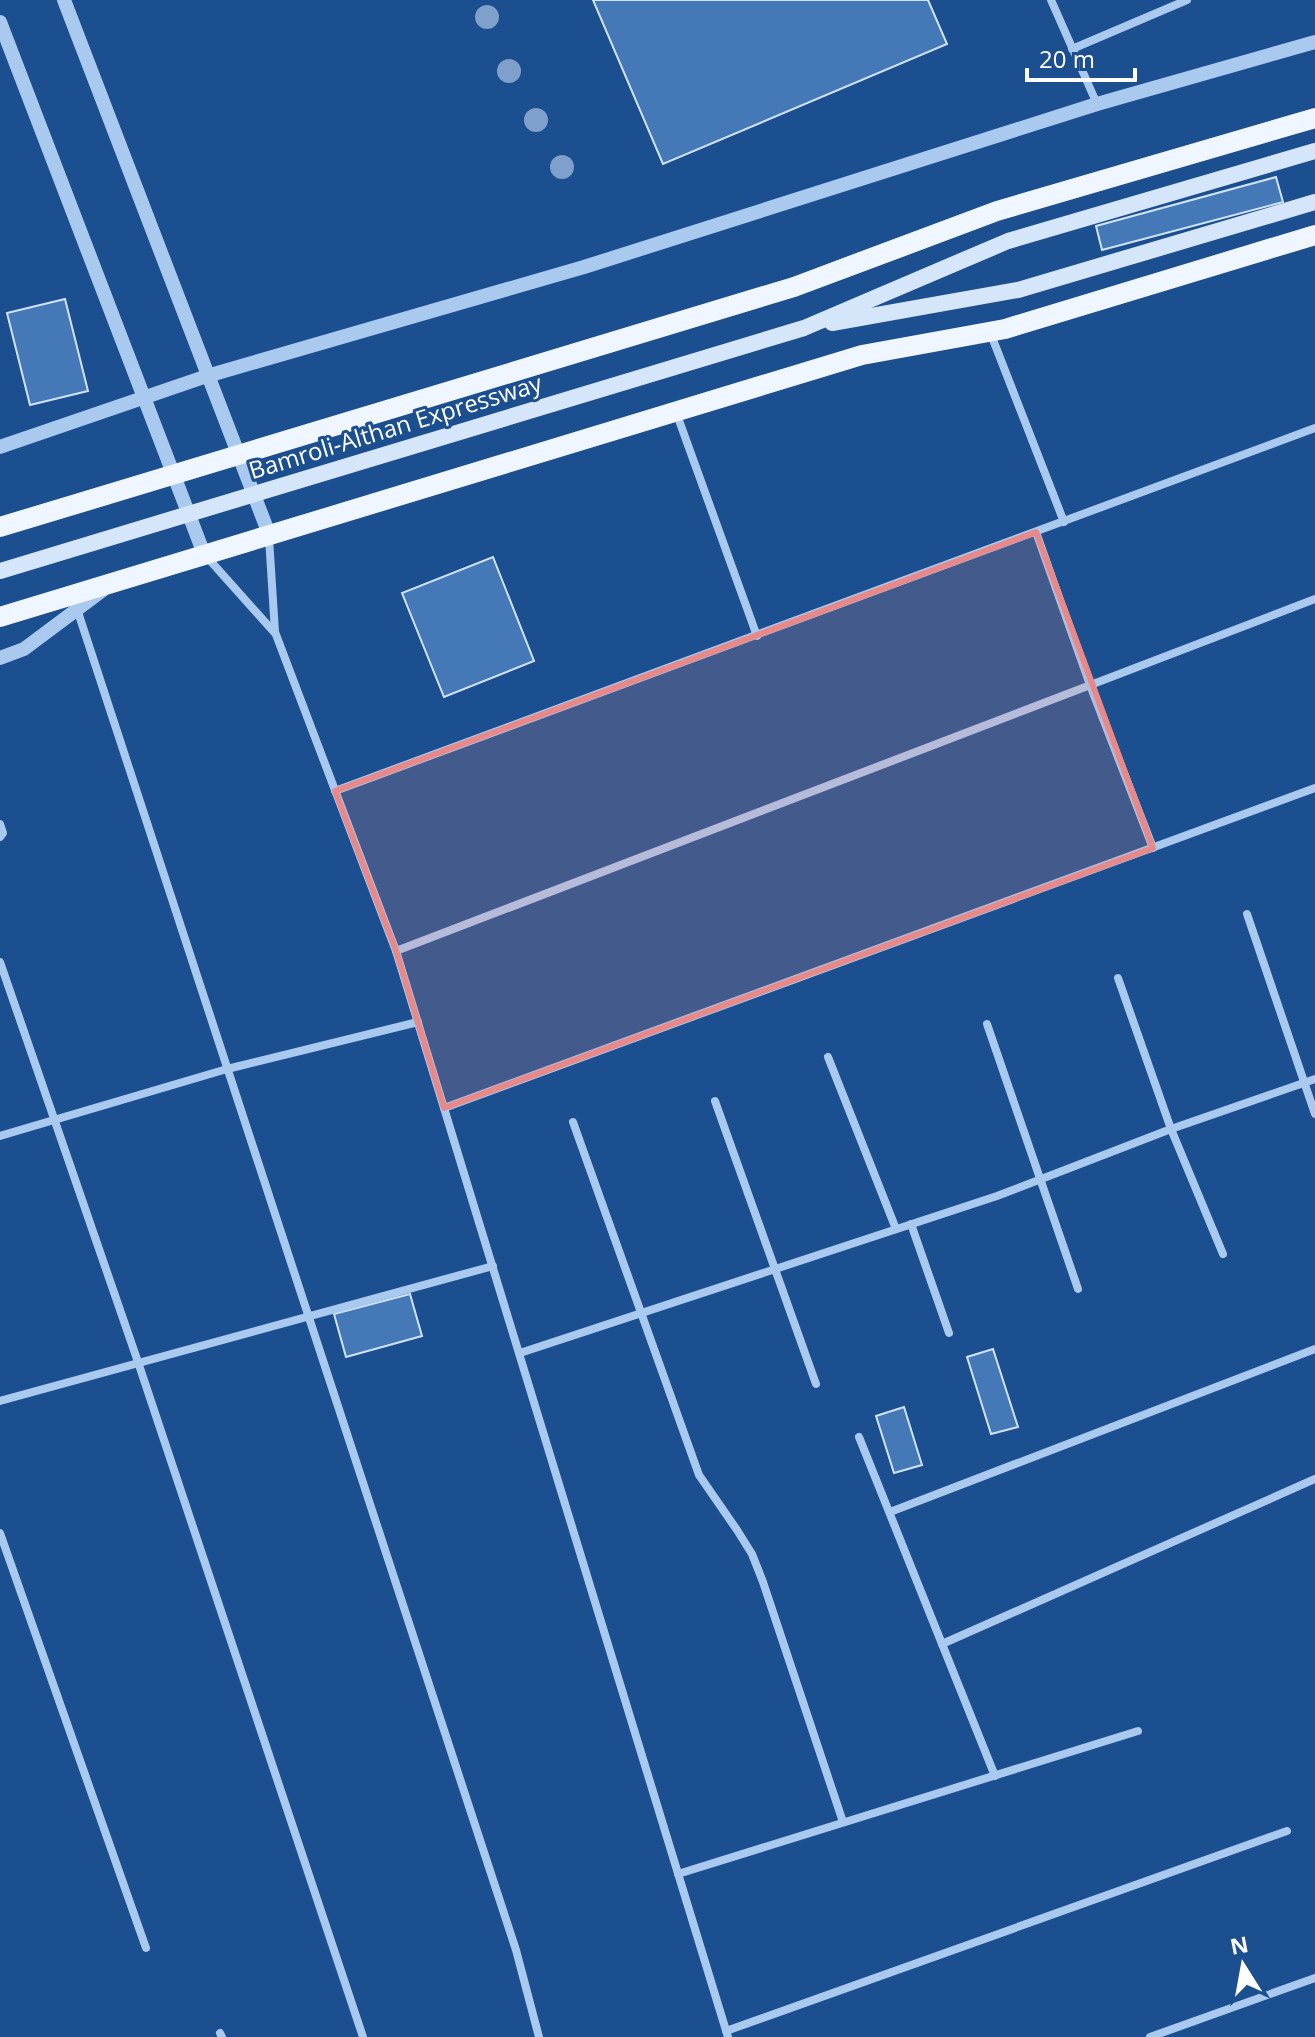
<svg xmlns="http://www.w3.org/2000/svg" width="1315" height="2037" font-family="'Open Sans',sans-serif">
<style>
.building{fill:#4478b7;stroke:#cfe3fa;stroke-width:2}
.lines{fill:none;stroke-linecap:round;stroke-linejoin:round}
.minor{stroke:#a9c9ee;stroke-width:8}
.tertiary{stroke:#a9c9ee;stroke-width:14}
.secondary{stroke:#d6e6fa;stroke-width:16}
.primary{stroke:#f0f6ff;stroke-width:20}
.tree{fill:#7ea0ca}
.marked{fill:#e88989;fill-opacity:0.2;stroke:#e88989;stroke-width:6;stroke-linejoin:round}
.labels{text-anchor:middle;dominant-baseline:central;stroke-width:6;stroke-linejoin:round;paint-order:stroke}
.street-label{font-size:24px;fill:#fff;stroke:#1b4f8f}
</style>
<rect width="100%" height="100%" fill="#1b4f8f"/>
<!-- building -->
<g class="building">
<polygon points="593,0 928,0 947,44 663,164"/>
<polygon points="1276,177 1283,202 1102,250 1096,226"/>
<polygon points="65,299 88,391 30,405 7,313"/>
<polygon points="493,557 534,661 444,697 402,593"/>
<polygon points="410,1294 422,1336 346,1357 334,1314"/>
<polygon points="993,1349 1018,1427 991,1434 967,1357"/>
<polygon points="904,1407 922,1465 894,1473 876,1416"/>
</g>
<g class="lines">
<!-- minor -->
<g class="minor">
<polyline points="1051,0 1097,104"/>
<polyline points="1072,49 1187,0"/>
<polyline points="990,332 1064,522"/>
<polyline points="676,412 757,636"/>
<polyline points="1036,532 1090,685 1153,848"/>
<polyline points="269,538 275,632 396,951 728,2037"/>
<polyline points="206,556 274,632"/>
<polyline points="77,609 516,1950 539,2037"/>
<polyline points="335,791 1315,428"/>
<polyline points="0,824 3,833 0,837"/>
<polyline points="1247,914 1315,1114"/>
<polyline points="396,951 1315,599"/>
<polyline points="0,962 138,1362 363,2037"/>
<polyline points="1118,978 1171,1129 1223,1254"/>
<polyline points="987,1024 1078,1289"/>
<polyline points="828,1057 896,1229"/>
<polyline points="715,1101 816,1384"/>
<polyline points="444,1108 1315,788"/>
<polyline points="573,1122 699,1475 737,1530 752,1554 763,1582 843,1822"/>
<polyline points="0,1136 227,1069 418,1022"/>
<polyline points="911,1224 949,1333"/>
<polyline points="520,1353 997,1196 1171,1129 1315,1079"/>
<polyline points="0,1401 493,1266"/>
<polyline points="859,1437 995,1776"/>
<polyline points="890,1512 1315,1349"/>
<polyline points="0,1533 146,1948"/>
<polyline points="942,1644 1315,1479"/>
<polyline points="678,1874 1138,1731"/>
<polyline points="726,2031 1287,1831"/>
<polyline points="220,2033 222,2037"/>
<polyline points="1150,2037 1315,1978"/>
</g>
<!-- tertiary -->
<g class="tertiary">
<polyline points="64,0 269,534"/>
<polyline points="0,22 204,554"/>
<polyline points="0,447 207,376 584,267 1097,104 1315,42"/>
<polyline points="0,658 24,649 103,590"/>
</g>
<!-- secondary -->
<g class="secondary">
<polyline points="832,323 1018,290 1315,202"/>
<polyline points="0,571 804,328 1008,241 1315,151"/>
</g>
<!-- primary -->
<g class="primary">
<polyline points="0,527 794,287 997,211 1315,118"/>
<polyline points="0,617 862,355 1005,329 1315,235"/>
</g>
</g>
<!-- trees -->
<g class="tree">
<circle cx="487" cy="17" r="12"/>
<circle cx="509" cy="71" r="12"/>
<circle cx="536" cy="120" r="12"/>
<circle cx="562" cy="167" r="12"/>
</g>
<!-- marked area -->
<path class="marked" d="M1036 532 1153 848 444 1108 396 951 335 791Z"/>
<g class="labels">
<!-- street labels -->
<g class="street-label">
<text transform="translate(395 426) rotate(-17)">Bamroli-Althan Expressway</text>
</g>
</g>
<!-- north arrow -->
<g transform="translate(1243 1965) rotate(349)" stroke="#1b4f8f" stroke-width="6" paint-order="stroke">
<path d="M0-6L14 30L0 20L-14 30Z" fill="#ffffff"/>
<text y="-12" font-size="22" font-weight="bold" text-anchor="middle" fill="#ffffff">N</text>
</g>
<!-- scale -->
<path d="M1027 68v12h108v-12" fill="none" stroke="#ffffff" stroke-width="4"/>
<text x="1039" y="68" font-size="24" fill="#ffffff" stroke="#1b4f8f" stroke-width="6" paint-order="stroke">20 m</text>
</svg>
